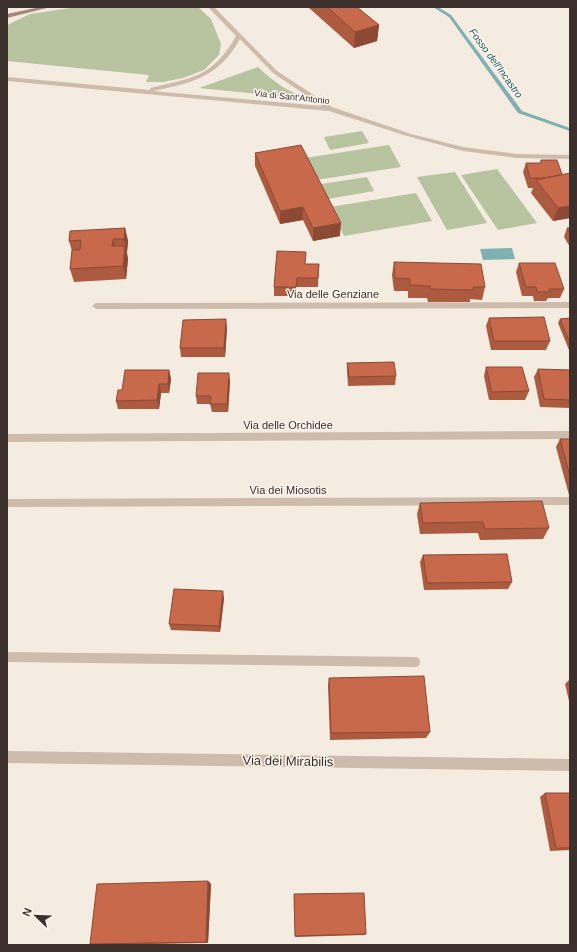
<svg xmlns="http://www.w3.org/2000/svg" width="577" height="952" font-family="Arial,sans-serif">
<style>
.green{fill:#b8c4a0}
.water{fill:#7fb0b2}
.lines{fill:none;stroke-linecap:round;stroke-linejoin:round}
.stream{fill:#7fb0b2;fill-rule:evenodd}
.lane{fill:#cdbbac;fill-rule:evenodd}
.street{fill:#cdbbac;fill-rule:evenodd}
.secondary{fill:#a18a7d;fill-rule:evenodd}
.wall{fill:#ac5a40}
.shaded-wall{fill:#8c4a34}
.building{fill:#c8694b;stroke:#8c4a34}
.labels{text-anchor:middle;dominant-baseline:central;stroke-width:3;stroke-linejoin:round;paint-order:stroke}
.far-street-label{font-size:9px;fill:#3b302b;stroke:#fbf5ee}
.far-water-label{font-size:10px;font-style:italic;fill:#1f5a5e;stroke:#fbf5ee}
.street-label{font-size:11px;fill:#3b302b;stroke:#fbf5ee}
.near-street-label{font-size:13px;fill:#3b302b;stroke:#fbf5ee}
</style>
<rect width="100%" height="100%" fill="#f4ebe1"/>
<!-- green -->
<g class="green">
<polygon points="77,7 198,7 211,19 221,44 219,55 204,70 183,78 163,82 146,82 149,75 7,61 7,25 30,14"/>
<path d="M258 67C273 81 290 94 310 99L199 88Z"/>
<polygon points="362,131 369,143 330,150 324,137"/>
<polygon points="389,145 401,167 316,180 305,158"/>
<polygon points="497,169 537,223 498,230 461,175"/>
<polygon points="455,172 487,223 447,230 417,177"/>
<polygon points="367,177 374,191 328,199 321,184"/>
<polygon points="416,193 432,221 344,236 330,207"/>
</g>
<!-- water -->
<polygon class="water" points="512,248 515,259 483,260 480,249"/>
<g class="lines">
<!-- stream -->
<polygon class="stream" points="433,7 438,7 451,15 522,111 570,128 570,131 518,113 449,17"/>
<!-- lane -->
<polygon class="lane" points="7,652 415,657 419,658 420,662 419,666 415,667 7,662"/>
<!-- street -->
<g class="street">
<path d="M208 7H214L277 71 332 107 411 134 463 147 517 154 570 155V159L517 158 463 151 407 136 329 111 7 81V77L150 90V88C192 78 213 77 236 36ZM240 39 273 73 322 106 153 91C193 83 219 77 240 39Z"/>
<polygon points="570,302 570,308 96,309 92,306 96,303"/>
<polygon points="570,431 570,439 7,442 7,434"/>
<polygon points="570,497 570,505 7,507 7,499"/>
<polygon points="7,751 570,759 570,771 7,763"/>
</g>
<!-- secondary -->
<polygon class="secondary" points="40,7 51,7 7,18 7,14"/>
</g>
<!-- wall -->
<g class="wall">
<polygon points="308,7 356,7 379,25 377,41 354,48"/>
<polygon points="255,153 340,236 313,241 303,220 280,224 255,166"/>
<polygon points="541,160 562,174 562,175 570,173 570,218 553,221 531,193 533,188 528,188 523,172 526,163 540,163"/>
<polygon points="125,228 128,241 127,252 128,259 126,279 74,282 70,269 72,251 69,241"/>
<polygon points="567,228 570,228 570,247 564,237"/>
<polygon points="394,262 485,287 482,300 470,299 470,302 428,302 427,298 408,298 408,291 394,291 392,275"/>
<polygon points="519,263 564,289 560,298 548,298 546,301 534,301 533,296 522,296 516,272"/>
<polygon points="305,264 319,264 318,287 296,287 296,296 274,296 274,287"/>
<polygon points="489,318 550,341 546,350 491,350 486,326"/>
<polygon points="570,318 570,350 569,350 558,323 560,319"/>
<polygon points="227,328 225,357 181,357 180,348"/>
<polygon points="347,363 396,376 395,385 348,386 347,371"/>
<polygon points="486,367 529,391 525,400 489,400 484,376"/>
<polygon points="538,369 570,370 570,408 540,407 534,377"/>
<polygon points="169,370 171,379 169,393 161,393 159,409 118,409 116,401 122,390"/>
<polygon points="230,381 228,412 212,412 210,404 197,404 196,396"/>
<polygon points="560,439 570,439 570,495 569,495 556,447"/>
<polygon points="420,503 549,528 543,539 480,540 478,533 420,534 417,514"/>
<polygon points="423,555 512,582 508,589 424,590 420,562"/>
<polygon points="224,598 220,632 171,630 169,624"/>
<polygon points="329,678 430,732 426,738 330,740 328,686"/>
<polygon points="570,679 570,705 565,684"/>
<polygon points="545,793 570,793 570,850 550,851 540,797"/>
<polygon points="208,881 211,884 208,943 101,945 90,944"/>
<polygon points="294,894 366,934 365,935 295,937"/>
</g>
<!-- shaded-wall -->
<g class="shaded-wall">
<polygon points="379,25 377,41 354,48 355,32"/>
<polygon points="570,206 570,218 553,221 558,208"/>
<polygon points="303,207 303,220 280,224 280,211"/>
<polygon points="341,223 340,236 313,241 313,228"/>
<polygon points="125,228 128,241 127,252 124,239"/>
<polygon points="113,239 116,252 112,246"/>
<polygon points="125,246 128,259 126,279 123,266"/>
<polygon points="226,319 227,328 225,357 224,348"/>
<polygon points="169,370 171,379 169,393 168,384"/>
<polygon points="229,373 230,381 228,412 227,404"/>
<polygon points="159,384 161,393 159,409 157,400"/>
<polygon points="223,591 224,598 220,632 219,626"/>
<polygon points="208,881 211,884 208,943 206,942"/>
</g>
<!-- building -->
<g class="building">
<polygon points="327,7 357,7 379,25 355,32"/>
<polygon points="301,145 341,223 313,228 303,207 280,211 255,153"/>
<polygon points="541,160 557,160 562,174 556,176 542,178 530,178 526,163 541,163"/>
<polygon points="570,173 570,206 558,208 536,180"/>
<polygon points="125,228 124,239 113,239 112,246 125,246 123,266 70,269 72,250 80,250 81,240 69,241 70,231"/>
<polygon points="567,228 570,228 570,232"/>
<polygon points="277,251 306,252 305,264 319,264 318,278 297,278 296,287 274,287"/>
<polygon points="394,262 481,264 485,287 473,287 473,290 430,289 430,286 410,285 410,279 395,278"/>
<polygon points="519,263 555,263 564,289 549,289 550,292 537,292 536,287 526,287"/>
<polygon points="544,317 550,341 494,341 489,318"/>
<polygon points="570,318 570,343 560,319"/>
<polygon points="226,319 224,348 180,348 183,320"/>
<polygon points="394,362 396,376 349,377 347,363"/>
<polygon points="486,367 522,367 529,391 492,392"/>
<polygon points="538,369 570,370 570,400 544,399"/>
<polygon points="125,370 169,370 168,384 159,384 157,400 116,401 118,390 122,390"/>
<polygon points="198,373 229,373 227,404 210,404 211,396 196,396"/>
<polygon points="560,439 570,439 570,476"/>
<polygon points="542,501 549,528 485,529 483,522 423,523 420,503"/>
<polygon points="507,554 512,582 427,583 423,555"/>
<polygon points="174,589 223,591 219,626 169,624"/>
<polygon points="424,676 430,732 331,733 329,678"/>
<polygon points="545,793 570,793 570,848 556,848"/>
<polygon points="208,881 206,942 90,944 97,884"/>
<polygon points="364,893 366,934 295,936 294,894"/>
</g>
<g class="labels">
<!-- far-street labels -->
<g class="far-street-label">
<text transform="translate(292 97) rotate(6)">Via di Sant'Antonio</text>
</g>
<!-- far-water labels -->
<g class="far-water-label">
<text transform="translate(496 63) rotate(54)">Fosso dell'Incastro</text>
</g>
<!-- street labels -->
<g class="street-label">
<text x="333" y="294">Via delle Genziane</text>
<text x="288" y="425">Via delle Orchidee</text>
<text x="288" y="490">Via dei Miosotis</text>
</g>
<!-- near-street labels -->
<g class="near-street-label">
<text transform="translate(288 761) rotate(1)">Via dei Mirabilis</text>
</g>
</g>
<!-- border -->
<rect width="577" height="952" fill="none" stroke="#3b302b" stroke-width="16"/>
<!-- north arrow -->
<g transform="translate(36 916) rotate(293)" stroke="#fbf5ee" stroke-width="3" paint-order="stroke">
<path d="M0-3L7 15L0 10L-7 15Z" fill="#3b302b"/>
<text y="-6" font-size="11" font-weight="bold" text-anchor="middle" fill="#3b302b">N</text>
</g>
</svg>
